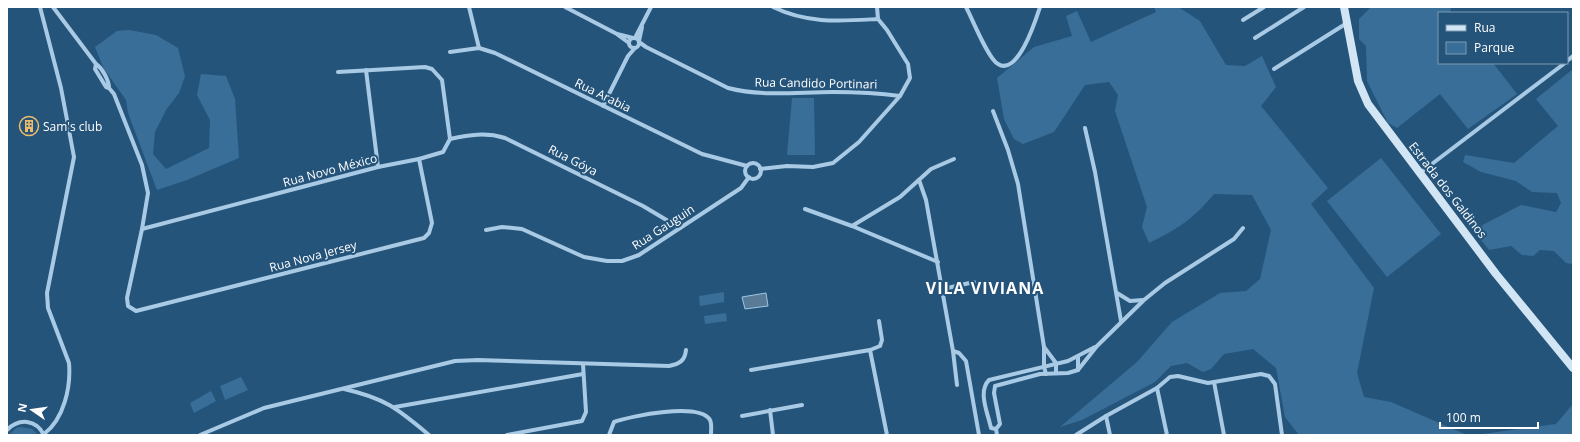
<svg xmlns="http://www.w3.org/2000/svg" width="1580" height="442" font-family="'Open Sans',sans-serif">
<style>
.green{fill:#396e99}
.water{fill:#597b97;stroke:#9dc6e5}
.lines{fill:none;stroke-linecap:round;stroke-linejoin:round}
.street{stroke:#a9cae4;stroke-width:4}
.secondary{stroke:#d2e5f4;stroke-width:8}
.labels{text-anchor:middle;dominant-baseline:central;stroke-width:4;stroke-linejoin:round;paint-order:stroke}
.street-label{font-size:12px;fill:#fff;stroke:#25547b}
.poi-label{font-size:12px;fill:#fff;stroke:#25547b;text-anchor:start}
.district-label{font-size:16px;font-weight:bold;letter-spacing:1px;fill:#fff;stroke:#25547b}
</style>
<rect width="100%" height="100%" fill="#25547b"/>
<!-- green -->
<g class="green">
<path d="M1154 7H1178L1200 21 1226 65 1245 66 1262 56 1276 87 1261 106 1328 188 1311 204 1374 288 1357 373 1364 397 1391 402 1467 435H1299L1285 417 1276 368 1253 349 1224 354 1211 369 1203 372 1187 363 1171 366 1155 382 1082 420 1060 427 1137 362 1172 322 1220 293 1246 291 1260 279 1271 230 1252 195 1214 194C1192 220 1179 228 1149 243L1142 227 1147 207 1115 111 1118 95 1109 82 1085 85 1054 132 1023 144 1014 139 1004 119 997 78 1034 47 1072 36 1066 16 1077 11 1091 42 1156 12Z"/>
<polygon points="1371,7 1451,7 1450,13 1439,13 1439,63 1493,63 1517,94 1468,129 1440,94 1397,128 1388,123 1367,81 1366,46 1359,39 1359,19"/>
<polygon points="129,30 156,35 178,48 185,76 179,93 166,110 155,132 153,154 166,169 209,148 210,120 197,95 201,74 226,76 235,99 239,158 187,180 157,190 128,113 126,100 104,69 95,47 117,31"/>
<polygon points="1573,69 1573,264 1566,263 1554,251 1540,250 1533,256 1522,255 1511,246 1489,250 1473,230 1521,205 1556,212 1561,203 1557,193 1532,192 1516,181 1481,172 1463,162 1465,155 1514,163 1558,126 1536,99"/>
<polygon points="792,98 814,98 815,155 787,155"/>
<polygon points="1381,158 1441,234 1387,277 1327,201"/>
<polygon points="724,292 724,302 700,306 699,296"/>
<polygon points="726,313 727,321 705,324 704,316"/>
<polygon points="241,377 248,390 225,400 220,386"/>
<polygon points="211,391 216,401 194,413 190,403"/>
<polygon points="1573,404 1573,435 1475,435 1556,424"/>
<polygon points="21,427 32,429 38,435 9,435 16,428"/>
</g>
<!-- water -->
<polygon class="water" points="766,293 768,306 745,309 742,297"/>
<g class="lines">
<!-- street -->
<g class="street">
<path d="M40 7 61 88 74 157 47 293 48 308 69 363C71 387 64 419 44 434L45 435"/>
<path d="M53 7 96 64C102 68 109 80 109 88L106 87 95 69 96 64"/>
<polyline points="469,7 479,48"/>
<polyline points="565,7 617,34 633,38"/>
<path d="M773 7C808 24 840 21 878 19"/>
<path d="M966 7C972 18 988 59 998 64 1018 77 1036 19 1040 7"/>
<polyline points="1243,20 1264,7"/>
<polyline points="618,35 629,43"/>
<polyline points="635,38 651,7"/>
<polyline points="1255,38 1304,7"/>
<circle cx="634" cy="43" r="5"/>
<polyline points="639,41 642,27"/>
<path d="M639 42 646 47 728 88C763 97 797 92 833 92 855 92 878 93 900 96"/>
<polyline points="450,52 479,48 495,53 702,154 747,166"/>
<polyline points="1567,61 1573,56"/>
<polyline points="1274,69 1347,23"/>
<polyline points="366,70 378,167"/>
<polyline points="109,88 114,94 142,165 148,193 142,229 127,298 128,306 136,311 424,238 429,233 432,223 419,159"/>
<polyline points="603,106 628,56 635,48"/>
<polyline points="993,111 1008,150 1018,184 1044,347 1044,367 1046,374"/>
<polyline points="1085,128 1095,172 1121,321"/>
<path d="M450 139C469 135 485 132 505 138L643 206 680 228"/>
<circle cx="753" cy="171" r="8"/>
<polyline points="760,169 787,166 813,167 833,163 859,142 900,96 910,78 908,64 887,30 878,19 877,7"/>
<polyline points="1420,173 1565,63"/>
<polyline points="919,180 926,200 953,351 957,385"/>
<polyline points="805,209 852,226 938,262"/>
<polyline points="852,226 900,197 931,169 954,159"/>
<polyline points="142,229 378,167 419,159 443,152 450,139 442,80 432,69 425,67 338,72"/>
<polyline points="486,230 502,227 522,229 584,257 607,261 622,261 639,255 741,188 749,177"/>
<polyline points="943,289 974,282"/>
<polyline points="1117,293 1130,301 1143,300"/>
<polyline points="1044,347 1056,363 1056,373"/>
<polyline points="870,350 880,346 882,340 879,321"/>
<polyline points="953,351 959,353 966,361 979,435"/>
<polyline points="751,370 870,350 887,435"/>
<polyline points="1078,370 1078,357"/>
<polyline points="1214,382 1224,435"/>
<polyline points="1157,388 1167,435"/>
<path d="M344 389C385 398 398 409 429 435"/>
<polyline points="395,407 583,374"/>
<polyline points="770,410 773,435"/>
<polyline points="742,416 802,405"/>
<polyline points="1106,416 1110,435"/>
<polyline points="996,429 1000,424 994,393 995,386 1040,374 1068,373 1078,370 1097,346 1144,300 1165,283 1234,239 1243,228"/>
<path d="M996 429 991 428 990 424C987 411 978 391 989 380L1068 361 1095 347"/>
<polyline points="996,429 997,435"/>
<path d="M7 430C19 418 36 419 44 435"/>
<path d="M200 435 264 408 455 361 478 360 669 366C679 364 685 361 686 350"/>
<polyline points="507,435 582,421 586,412 583,364"/>
<path d="M609 435 614 422C631 416 699 402 710 420 712 424 711 430 711 435"/>
<polyline points="1076,435 1106,416 1157,388 1170,377 1178,376 1208,383 1261,374 1269,376 1275,384 1282,435"/>
</g>
<!-- secondary -->
<polyline class="secondary" points="1344,7 1358,81 1368,104 1496,274 1573,368"/>
</g>
<!-- icons -->
<defs>
<g id="building-ring" transform="scale(1)"><circle r="9.5" fill="#25547b" stroke="#eebb6d" stroke-width="1.5"/><path d="M-4-6H4V6H1V3H-1V6H-4ZM-2.5-4.3h1.7v1.8h-1.7ZM.8-4.3h1.7v1.8H.8ZM-2.5-1h1.7V.8h-1.7ZM.8-1h1.7V.8H.8Z" fill="#eebb6d"/></g>
</defs>
<g fill-rule="evenodd">
<use href="#building-ring" x="29" y="126"/>
</g>
<g class="labels">
<!-- street labels -->
<g class="street-label">
<text transform="translate(816 83) rotate(1)">Rua Candido Portinari</text>
<text transform="translate(603 95) rotate(26)">Rua Arabia</text>
<text transform="translate(573 160) rotate(27)">Rua Góya</text>
<text transform="translate(330 170) rotate(-15)">Rua Novo México</text>
<text transform="translate(1448 190) rotate(52)">Estrada dos Galdinos</text>
<text transform="translate(663 227) rotate(-33)">Rua Gauguin</text>
<text transform="translate(313 256) rotate(-15)">Rua Nova Jersey</text>
</g>
<!-- poi labels -->
<g class="poi-label">
<text x="43" y="126">Sam's club</text>
</g>
<!-- district labels -->
<g class="district-label">
<text x="985" y="288">VILA VIVIANA</text>
</g>
</g>
<!-- border -->
<rect width="1580" height="442" fill="none" stroke="#ffffff" stroke-width="16"/>
<!-- legend -->
<rect x="1438" y="12" width="130" height="52" fill="#25547b" stroke="#7c98b0"/>
<rect x="1446" y="25" width="20" height="6" fill="#d2e5f4" stroke="#7c98b0"/>
<text x="1474" y="32" font-size="12" fill="#ffffff">Rua</text>
<rect x="1446" y="42" width="20" height="12" fill="#396e99" stroke="#7c98b0"/>
<text x="1474" y="52" font-size="12" fill="#ffffff">Parque</text>
<!-- north arrow -->
<g transform="translate(32 410) rotate(283)" stroke="#25547b" stroke-width="3" paint-order="stroke">
<path d="M0-3L7 15L0 10L-7 15Z" fill="#ffffff"/>
<text y="-6" font-size="11" font-weight="bold" text-anchor="middle" fill="#ffffff">N</text>
</g>
<!-- scale -->
<path d="M1440 422v6h98v-6" fill="none" stroke="#ffffff" stroke-width="2"/>
<text x="1446" y="422" font-size="12" fill="#ffffff" stroke="#25547b" stroke-width="3" paint-order="stroke">100 m</text>
</svg>
